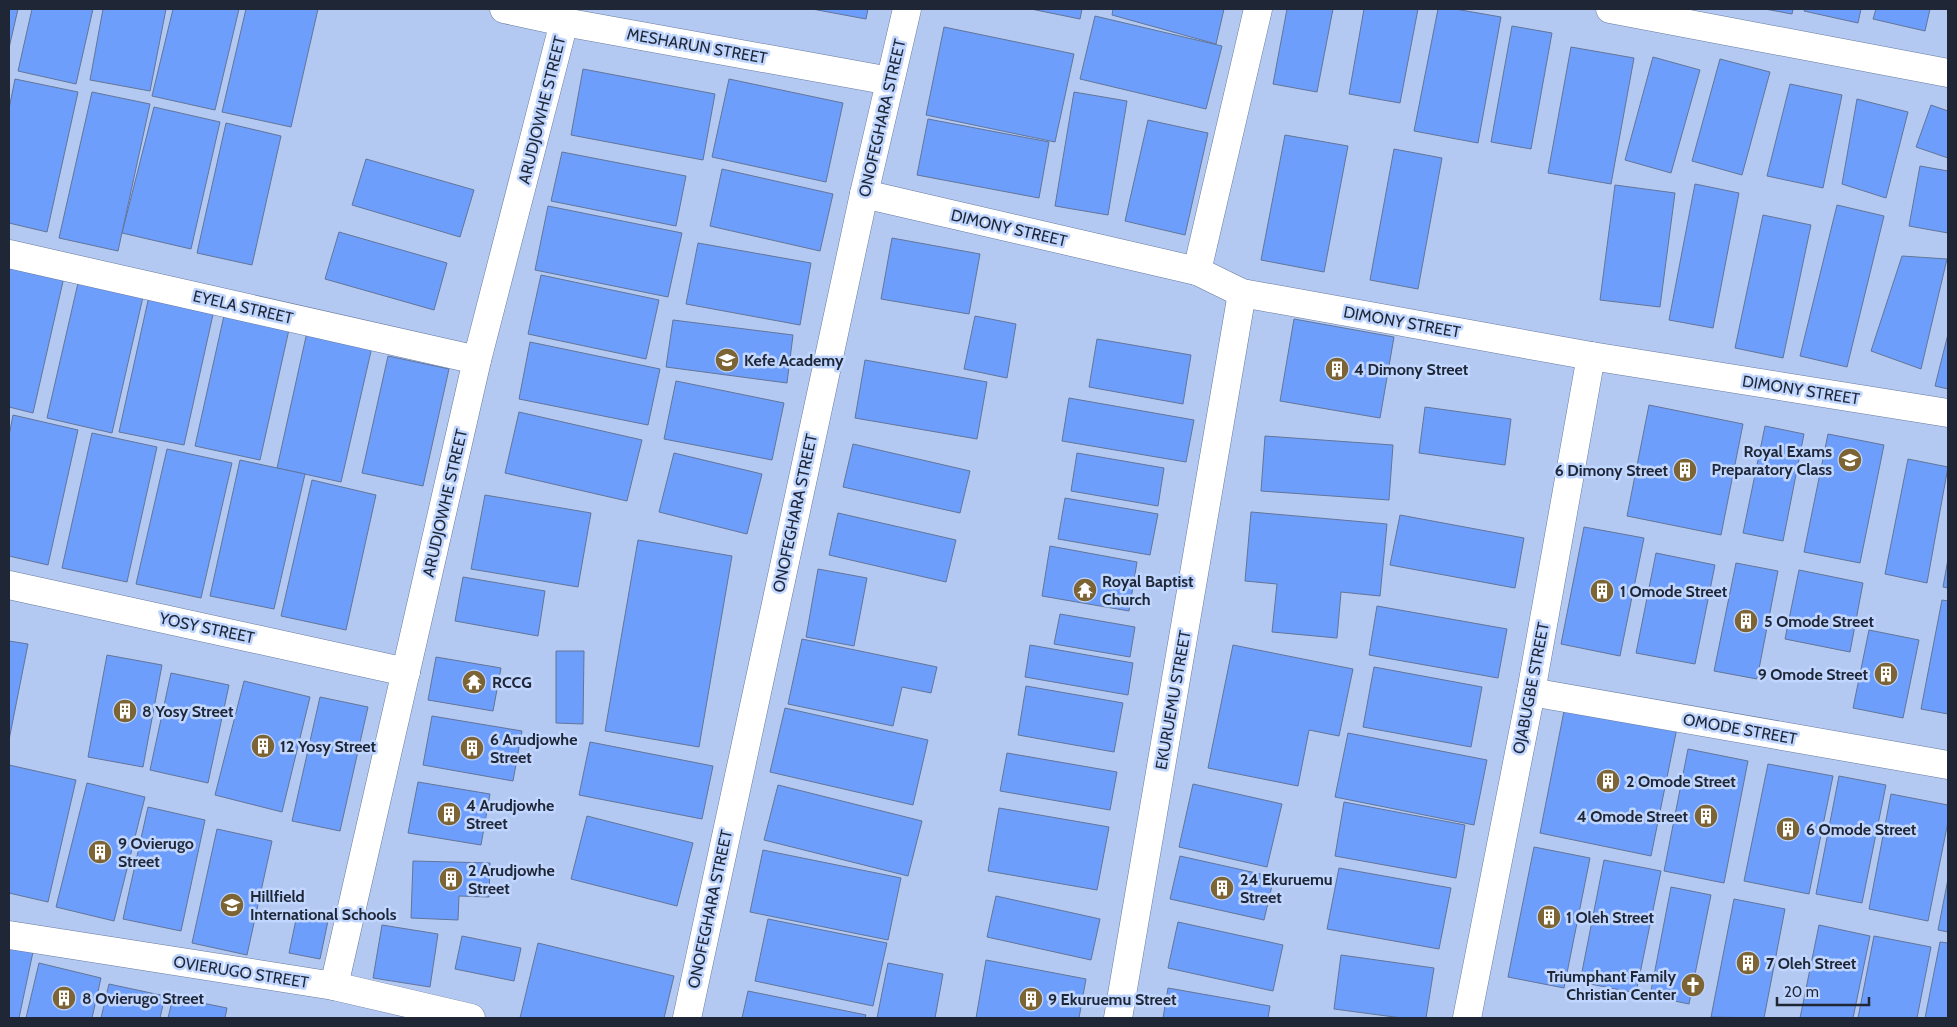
<svg xmlns="http://www.w3.org/2000/svg" width="1957" height="1027" font-family="Cabin,sans-serif">
<style>
.building{fill:#6e9efb;stroke:#62759a}
.lines{fill:none;stroke-linecap:round;stroke-linejoin:round}
.minor-casing{stroke:#677a9f;stroke-width:29}
.minor{stroke:#fff;stroke-width:28}
.labels{text-anchor:middle;dominant-baseline:central;stroke-width:5;stroke-linejoin:round;paint-order:stroke}
.street-label{font-size:16px;fill:#1f2737;stroke:#c0d6ff}
.poi-label{font-size:16px;font-weight:bold;fill:#1f2737;stroke:#c0d6ff;text-anchor:start}
</style>
<rect width="100%" height="100%" fill="#b3c9f1"/>
<!-- building -->
<g class="building">
<polygon points="9,9 18,9 9,48"/>
<polygon points="32,9 93,9 76,84 18,71"/>
<polygon points="103,9 166,9 150,91 90,80"/>
<polygon points="173,9 239,9 215,110 152,96"/>
<polygon points="246,9 318,9 291,127 222,112"/>
<polygon points="812,9 868,9 866,19"/>
<polygon points="1031,9 1082,9 1080,19"/>
<polygon points="1113,9 1224,9 1216,44 1112,15"/>
<polygon points="1287,9 1333,9 1317,92 1273,84"/>
<polygon points="1364,9 1418,9 1400,103 1349,94"/>
<polygon points="1438,9 1455,9 1501,17 1478,143 1414,131"/>
<polygon points="1765,9 1793,9 1792,14"/>
<polygon points="1805,9 1861,9 1858,23 1804,11"/>
<polygon points="1876,9 1930,9 1925,31 1873,19"/>
<polygon points="1095,16 1222,46 1206,109 1080,79"/>
<polygon points="1512,26 1552,33 1531,149 1491,142"/>
<polygon points="944,27 1074,54 1055,142 926,115"/>
<polygon points="1571,47 1634,58 1611,184 1548,173"/>
<polygon points="1653,57 1700,70 1671,173 1625,160"/>
<polygon points="1720,59 1770,72 1742,175 1692,161"/>
<polygon points="583,69 715,94 703,160 571,135"/>
<polygon points="15,79 78,92 47,232 9,223 9,109"/>
<polygon points="729,79 843,103 826,182 712,157"/>
<polygon points="1790,84 1842,95 1823,188 1767,176"/>
<polygon points="92,92 150,104 118,251 59,238"/>
<polygon points="1074,92 1127,101 1108,215 1055,206"/>
<polygon points="1857,99 1908,112 1886,198 1842,184"/>
<polygon points="1931,105 1948,111 1948,158 1916,147"/>
<polygon points="154,107 220,122 191,249 122,233"/>
<polygon points="928,119 1049,142 1039,198 917,175"/>
<polygon points="1148,120 1208,133 1185,235 1125,221"/>
<polygon points="226,123 281,136 252,265 197,253"/>
<polygon points="1285,135 1348,146 1324,272 1261,260"/>
<polygon points="1394,149 1442,158 1418,289 1370,280"/>
<polygon points="562,152 686,176 676,226 551,201"/>
<polygon points="366,159 474,190 460,237 352,205"/>
<polygon points="1920,166 1948,171 1948,233 1909,226"/>
<polygon points="722,169 833,194 820,251 710,226"/>
<polygon points="1695,184 1739,193 1713,328 1669,320"/>
<polygon points="1615,185 1675,193 1660,307 1600,300"/>
<polygon points="1837,205 1884,216 1847,367 1800,356"/>
<polygon points="548,206 682,233 668,297 535,270"/>
<polygon points="1763,215 1811,225 1783,358 1735,348"/>
<polygon points="339,232 447,263 434,310 325,279"/>
<polygon points="892,238 980,254 969,314 881,299"/>
<polygon points="698,243 811,263 800,325 686,304"/>
<polygon points="1902,256 1947,259 1921,369 1871,351"/>
<polygon points="9,265 64,277 33,413 9,407"/>
<polygon points="541,275 659,300 646,359 528,334"/>
<polygon points="78,283 143,297 112,433 47,418"/>
<polygon points="149,296 214,310 184,445 119,432"/>
<polygon points="225,311 290,325 260,460 195,446"/>
<polygon points="975,316 1016,324 1007,378 964,369"/>
<polygon points="1294,319 1394,337 1380,418 1280,401"/>
<polygon points="673,320 793,335 787,383 666,367"/>
<polygon points="307,332 372,347 341,482 277,468"/>
<polygon points="1948,334 1948,389 1935,386"/>
<polygon points="1097,339 1191,355 1183,404 1089,387"/>
<polygon points="530,342 660,369 648,425 519,399"/>
<polygon points="388,356 449,369 423,486 362,473"/>
<polygon points="865,360 987,382 977,439 855,418"/>
<polygon points="676,381 784,403 772,460 664,439"/>
<polygon points="1069,398 1194,420 1186,462 1062,441"/>
<polygon points="1649,405 1743,424 1721,535 1627,516"/>
<polygon points="1425,407 1511,419 1505,465 1419,453"/>
<polygon points="519,412 642,440 627,501 505,473"/>
<polygon points="13,415 78,430 48,565 9,556 9,436"/>
<polygon points="1765,426 1804,434 1783,541 1743,533"/>
<polygon points="92,433 157,447 127,582 62,568"/>
<polygon points="1828,434 1884,445 1860,563 1804,552"/>
<polygon points="1265,436 1393,445 1389,500 1261,491"/>
<polygon points="853,444 970,471 960,513 843,487"/>
<polygon points="167,449 232,463 201,598 136,584"/>
<polygon points="674,453 762,474 747,534 659,512"/>
<polygon points="1077,453 1164,468 1158,506 1071,491"/>
<polygon points="1908,459 1948,467 1927,583 1885,574"/>
<polygon points="240,460 305,474 274,609 210,596"/>
<polygon points="312,480 376,495 346,630 281,616"/>
<polygon points="485,495 591,513 578,587 471,569"/>
<polygon points="1065,498 1158,514 1150,555 1058,539"/>
<polygon points="1251,512 1387,524 1380,596 1341,592 1337,638 1272,632 1277,584 1245,581"/>
<polygon points="838,513 956,540 946,582 829,555"/>
<polygon points="1400,515 1524,538 1515,588 1390,565"/>
<polygon points="1584,527 1644,538 1620,656 1561,644"/>
<polygon points="638,540 732,556 699,747 605,731"/>
<polygon points="1050,546 1137,562 1129,611 1042,596"/>
<polygon points="1656,553 1715,565 1695,664 1636,653"/>
<polygon points="1948,559 1948,588 1943,587"/>
<polygon points="1736,563 1778,571 1757,679 1714,671"/>
<polygon points="818,569 867,578 854,646 806,637"/>
<polygon points="1799,570 1863,583 1850,652 1785,639"/>
<polygon points="463,577 545,591 538,636 455,621"/>
<polygon points="1942,600 1948,601 1948,714 1921,709"/>
<polygon points="1377,606 1507,629 1498,678 1369,655"/>
<polygon points="1060,614 1135,627 1130,657 1054,644"/>
<polygon points="1869,630 1919,640 1903,718 1853,708"/>
<polygon points="802,639 937,667 931,693 902,687 893,726 788,704"/>
<polygon points="9,641 28,644 9,740"/>
<polygon points="1030,645 1133,663 1128,695 1025,677"/>
<polygon points="1233,645 1353,669 1339,736 1309,730 1298,786 1208,768"/>
<polygon points="556,651 584,651 583,724 556,723"/>
<polygon points="107,655 162,665 143,767 88,757"/>
<polygon points="436,657 501,668 493,711 428,700"/>
<polygon points="1374,667 1482,687 1471,747 1363,727"/>
<polygon points="171,673 229,685 208,783 150,770"/>
<polygon points="244,681 310,697 282,812 215,795"/>
<polygon points="1026,686 1123,703 1114,752 1018,735"/>
<polygon points="320,697 368,707 340,831 292,821"/>
<polygon points="1565,706 1677,728 1651,856 1540,833"/>
<polygon points="785,708 928,740 913,805 770,772"/>
<polygon points="432,716 522,731 513,781 423,765"/>
<polygon points="1348,733 1487,760 1474,825 1335,797"/>
<polygon points="590,742 713,766 702,819 579,795"/>
<polygon points="1688,749 1748,761 1724,883 1664,871"/>
<polygon points="1007,753 1117,772 1110,810 1000,791"/>
<polygon points="1768,764 1833,776 1809,894 1744,881"/>
<polygon points="9,765 76,780 48,902 9,893"/>
<polygon points="1839,776 1886,785 1862,903 1816,894"/>
<polygon points="418,782 490,794 481,845 408,833"/>
<polygon points="87,783 145,797 114,921 56,907"/>
<polygon points="1193,784 1282,804 1267,867 1179,847"/>
<polygon points="778,785 922,821 908,876 764,840"/>
<polygon points="1891,794 1948,805 1948,822 1928,921 1869,909"/>
<polygon points="1344,802 1465,825 1456,878 1335,856"/>
<polygon points="148,807 205,820 181,931 123,919"/>
<polygon points="999,808 1109,827 1097,890 988,871"/>
<polygon points="587,816 693,843 677,906 571,879"/>
<polygon points="217,829 272,841 247,955 192,943"/>
<polygon points="1534,847 1590,858 1564,988 1508,977"/>
<polygon points="763,850 901,878 888,940 750,912"/>
<polygon points="1180,856 1274,877 1264,920 1170,899"/>
<polygon points="1604,860 1661,871 1636,993 1580,982"/>
<polygon points="413,861 490,863 489,897 459,896 458,920 411,918"/>
<polygon points="1339,868 1451,888 1439,949 1327,929"/>
<polygon points="1948,879 1948,932 1938,930"/>
<polygon points="1671,887 1711,895 1689,1004 1650,996"/>
<polygon points="996,896 1100,919 1091,960 987,937"/>
<polygon points="1734,899 1785,909 1764,1018 1711,1017"/>
<polygon points="298,910 329,916 320,959 289,953"/>
<polygon points="768,919 887,943 873,1006 755,981"/>
<polygon points="1178,922 1283,945 1273,991 1168,968"/>
<polygon points="382,925 438,934 430,987 373,978"/>
<polygon points="1819,925 1870,936 1853,1018 1800,1018"/>
<polygon points="462,936 521,948 514,981 455,969"/>
<polygon points="1874,936 1931,947 1917,1018 1858,1018"/>
<polygon points="1940,942 1948,943 1948,1018 1925,1018"/>
<polygon points="538,943 674,976 664,1018 520,1018"/>
<polygon points="9,947 33,952 19,1018 9,1018"/>
<polygon points="1341,955 1434,968 1426,1018 1402,1018 1334,1009"/>
<polygon points="986,960 1086,979 1079,1018 976,1018"/>
<polygon points="39,963 101,978 92,1018 26,1018"/>
<polygon points="888,963 943,974 935,1018 877,1018"/>
<polygon points="109,984 165,996 160,1018 101,1018"/>
<polygon points="1168,988 1270,1006 1268,1018 1163,1018"/>
<polygon points="748,991 866,1015 865,1018 742,1018"/>
<polygon points="173,997 227,1008 225,1018 168,1018"/>
</g>
<g class="lines">
<!-- minor casing -->
<g class="minor-casing">
<g id="minor">
<polyline points="504,9 564,22 890,81"/>
<polyline points="1610,9 1948,73"/>
<polyline points="864,194 1197,271 1242,293 1591,356 1948,413"/>
<polyline points="9,254 477,360"/>
<polyline points="1197,271 1258,9"/>
<polyline points="9,585 406,672"/>
<polyline points="1531,692 1948,765"/>
<polyline points="9,935 334,986 471,1018"/>
<polyline points="334,986 477,360 564,22"/>
<polyline points="687,1018 864,194 907,9"/>
<polyline points="1118,1018 1242,293"/>
<polyline points="1467,1018 1531,692 1591,356"/>
</g>
</g>
<!-- minor -->
<use href="#minor" class="minor"/>
</g>
<!-- icons -->
<defs>
<g id="school-disc" transform="scale(1.25)"><circle r="9.5" fill="#7c6434" stroke="#c0d6ff"/><path d="M0-5L7-2L0 1L-7-2ZM-4 1L0 2.5L4 1V4Q0 6-4 4Z" fill="#fff"/></g>
<g id="building-disc" transform="scale(1.25)"><circle r="9.5" fill="#7c6434" stroke="#c0d6ff"/><path d="M-4-6H4V6H1V3H-1V6H-4ZM-2.5-4.3h1.7v1.8h-1.7ZM.8-4.3h1.7v1.8H.8ZM-2.5-1h1.7V.8h-1.7ZM.8-1h1.7V.8H.8Z" fill="#fff"/></g>
<g id="temple-disc" transform="scale(1.25)"><circle r="9.5" fill="#7c6434" stroke="#c0d6ff"/><path d="M0-6L5-2H3V0L6.5 2.5H4V6H1.5V3h-3V6H-4V2.5H-6.5L-3 0V-2H-5Z" fill="#fff"/></g>
<g id="church-disc" transform="scale(1.25)"><circle r="9.5" fill="#7c6434" stroke="#c0d6ff"/><path d="M-1.2-6h2.4v3.5h3.3v2.4h-3.3V6h-2.4V-.1h-3.3v-2.4h3.3Z" fill="#fff"/></g>
</defs>
<g fill-rule="evenodd">
<use href="#school-disc" x="727" y="360"/>
<use href="#building-disc" x="1337" y="369"/>
<use href="#school-disc" x="1850" y="460"/>
<use href="#building-disc" x="1685" y="470"/>
<use href="#temple-disc" x="1085" y="590"/>
<use href="#building-disc" x="1602" y="591"/>
<use href="#building-disc" x="1746" y="621"/>
<use href="#building-disc" x="1886" y="674"/>
<use href="#temple-disc" x="474" y="682"/>
<use href="#building-disc" x="125" y="711"/>
<use href="#building-disc" x="263" y="746"/>
<use href="#building-disc" x="472" y="748"/>
<use href="#building-disc" x="1608" y="781"/>
<use href="#building-disc" x="449" y="814"/>
<use href="#building-disc" x="1706" y="816"/>
<use href="#building-disc" x="1788" y="829"/>
<use href="#building-disc" x="100" y="852"/>
<use href="#building-disc" x="451" y="879"/>
<use href="#building-disc" x="1222" y="888"/>
<use href="#school-disc" x="232" y="905"/>
<use href="#building-disc" x="1549" y="917"/>
<use href="#building-disc" x="1748" y="963"/>
<use href="#church-disc" x="1693" y="985"/>
<use href="#building-disc" x="64" y="998"/>
<use href="#building-disc" x="1031" y="999"/>
</g>
<g class="labels">
<!-- street labels -->
<g class="street-label">
<text transform="translate(697 46) rotate(10)">MESHARUN STREET</text>
<text transform="translate(542 110) rotate(-76)">ARUDJOWHE STREET</text>
<text transform="translate(882 118) rotate(-77)">ONOFEGHARA STREET</text>
<text transform="translate(1009 228) rotate(13)">DIMONY STREET</text>
<text transform="translate(243 307) rotate(13)">EYELA STREET</text>
<text transform="translate(1402 322) rotate(10)">DIMONY STREET</text>
<text transform="translate(1801 390) rotate(9)">DIMONY STREET</text>
<text transform="translate(445 503) rotate(-77)">ARUDJOWHE STREET</text>
<text transform="translate(795 513) rotate(-78)">ONOFEGHARA STREET</text>
<text transform="translate(207 628) rotate(12)">YOSY STREET</text>
<text transform="translate(1531 688) rotate(-79)">OJABUGBE STREET</text>
<text transform="translate(1173 700) rotate(-80)">EKURUEMU STREET</text>
<text transform="translate(1740 729) rotate(10)">OMODE STREET</text>
<text transform="translate(710 909) rotate(-78)">ONOFEGHARA STREET</text>
<text transform="translate(241 972) rotate(9)">OVIERUGO STREET</text>
</g>
<!-- poi labels -->
<g class="poi-label">
<text x="744" y="360">Kefe Academy</text>
<text x="1354" y="369">4 Dimony Street</text>
<text x="1832" y="451" text-anchor="end">Royal Exams<tspan x="1832" dy="18">Preparatory Class</tspan></text>
<text x="1668" y="470" text-anchor="end">6 Dimony Street</text>
<text x="1102" y="581">Royal Baptist<tspan x="1102" dy="18">Church</tspan></text>
<text x="1620" y="591">1 Omode Street</text>
<text x="1764" y="621">5 Omode Street</text>
<text x="1868" y="674" text-anchor="end">9 Omode Street</text>
<text x="492" y="682">RCCG</text>
<text x="142" y="711">8 Yosy Street</text>
<text x="490" y="739">6 Arudjowhe<tspan x="490" dy="18">Street</tspan></text>
<text x="280" y="746">12 Yosy Street</text>
<text x="1626" y="781">2 Omode Street</text>
<text x="466" y="805">4 Arudjowhe<tspan x="466" dy="18">Street</tspan></text>
<text x="1688" y="816" text-anchor="end">4 Omode Street</text>
<text x="1806" y="829">6 Omode Street</text>
<text x="118" y="843">9 Ovierugo<tspan x="118" dy="18">Street</tspan></text>
<text x="468" y="870">2 Arudjowhe<tspan x="468" dy="18">Street</tspan></text>
<text x="1240" y="879">24 Ekuruemu<tspan x="1240" dy="18">Street</tspan></text>
<text x="250" y="896">Hillfield<tspan x="250" dy="18">International Schools</tspan></text>
<text x="1566" y="917">1 Oleh Street</text>
<text x="1766" y="963">7 Oleh Street</text>
<text x="1676" y="976" text-anchor="end">Triumphant Family<tspan x="1676" dy="18">Christian Center</tspan></text>
<text x="82" y="998">8 Ovierugo Street</text>
<text x="1048" y="999">9 Ekuruemu Street</text>
</g>
</g>
<!-- border -->
<rect width="1957" height="1027" fill="none" stroke="#1f2737" stroke-width="20"/>
<!-- scale -->
<path d="M1777 997v8h92v-8" fill="none" stroke="#1f2737" stroke-width="2.5"/>
<text x="1784" y="997" font-size="15" fill="#1f2737" stroke="#c0d6ff" stroke-width="4" paint-order="stroke">20 m</text>
</svg>
